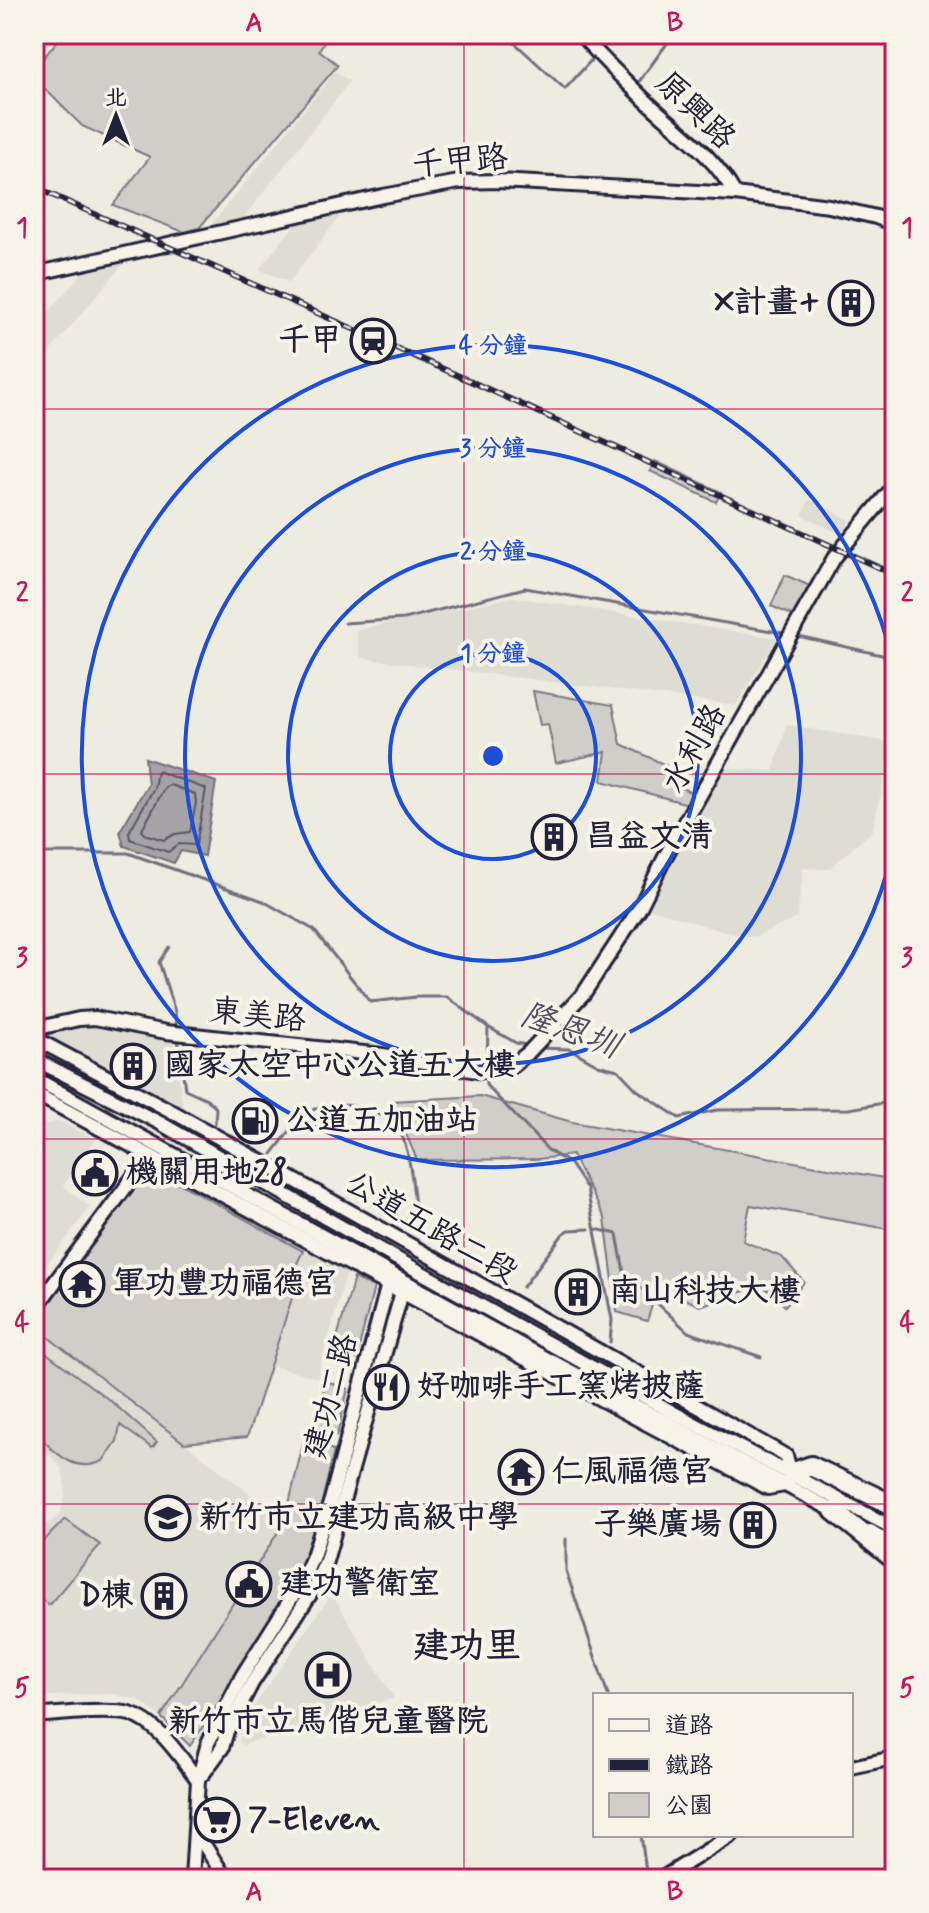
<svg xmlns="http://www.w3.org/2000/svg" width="929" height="1913" font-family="Mynerve,'LXGW WenKai TC',sans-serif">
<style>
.built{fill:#dfdcd4}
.green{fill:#d1cdc9;stroke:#7a7882;stroke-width:2}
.water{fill:#a6a3a6;stroke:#716f7b;stroke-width:2}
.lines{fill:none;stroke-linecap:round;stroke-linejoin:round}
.shore{stroke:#575666;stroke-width:2}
.stream{stroke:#716f7b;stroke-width:3}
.minor-casing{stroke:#22223b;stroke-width:18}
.highway-casing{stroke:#22223b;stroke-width:24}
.minor{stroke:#f7f3e8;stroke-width:12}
.highway{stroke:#f7f3e8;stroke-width:18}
.rail-casing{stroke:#22223b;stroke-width:6}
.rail{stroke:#f7f3e8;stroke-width:3;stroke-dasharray:9;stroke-linecap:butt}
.grid{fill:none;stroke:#c2185b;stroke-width:2;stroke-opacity:0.55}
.ring{fill:none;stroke:#1d4ed8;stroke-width:4}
.labels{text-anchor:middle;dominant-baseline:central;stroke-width:8;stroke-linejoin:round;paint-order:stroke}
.street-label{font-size:32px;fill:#22223b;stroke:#f7f3e8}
.poi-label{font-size:32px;font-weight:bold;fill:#22223b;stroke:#f7f3e8;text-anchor:start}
.water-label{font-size:34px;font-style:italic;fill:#504f60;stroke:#f7f3e8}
.quarter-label{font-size:36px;font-weight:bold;fill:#22223b;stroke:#f7f3e8}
.centre{fill:#1d4ed8;stroke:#f7f3e8;stroke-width:4}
.ring-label{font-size:24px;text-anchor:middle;font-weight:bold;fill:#1d4ed8;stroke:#f7f3e8;stroke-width:8;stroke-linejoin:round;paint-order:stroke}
.neatline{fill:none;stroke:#c2185b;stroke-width:3}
.grid-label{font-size:26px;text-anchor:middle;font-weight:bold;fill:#c2185b}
</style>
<rect width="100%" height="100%" fill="#eeebe1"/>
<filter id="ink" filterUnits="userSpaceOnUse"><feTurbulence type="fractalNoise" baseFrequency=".0125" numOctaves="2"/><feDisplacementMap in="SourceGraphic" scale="16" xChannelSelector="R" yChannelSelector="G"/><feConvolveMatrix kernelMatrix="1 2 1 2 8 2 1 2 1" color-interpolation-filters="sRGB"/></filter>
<g filter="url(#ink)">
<!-- built -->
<g class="built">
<polygon points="335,72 350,81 240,223 210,226"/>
<polygon points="340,216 289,282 259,269 299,220"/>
<polygon points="124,263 39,364 34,365 34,328 86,269"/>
<polygon points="810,499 850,520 842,535 802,515"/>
<polygon points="513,597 777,638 736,705 361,658 356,630"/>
<polygon points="787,725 895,743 895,756 890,755 872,831 829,869 803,868 797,918 754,937 725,932 645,907 687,827 725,768 773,771"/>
<polygon points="109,1024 172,1034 183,1107 46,1036 94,1025"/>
<polygon points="59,1121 96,1140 63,1186 90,1207 34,1282 34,1127"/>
<polygon points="303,1251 347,1271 317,1378 270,1365 294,1292 292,1274"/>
<polygon points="34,1326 285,1521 194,1669 161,1717 139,1700 107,1693 34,1697 34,1534 60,1515 66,1492 62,1469 34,1437"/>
<polygon points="329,1598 335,1599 394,1698 243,1745 239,1741 251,1710"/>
</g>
<!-- green -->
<g class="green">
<polygon points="63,34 329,34 319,50 338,65 199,228 184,232 113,205 150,157 82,126 34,78 34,69"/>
<polygon points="655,461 721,492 716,502 650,471"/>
<polygon points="785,575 810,586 796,617 771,606"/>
<polygon points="533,691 613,705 621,744 676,770 670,782 698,796 692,805 602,781 606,752 556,763 548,724 540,725"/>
<polygon points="480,1096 572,1122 895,1180 895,1230 750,1205 743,1241 782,1257 804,1282 785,1306 762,1285 700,1306 658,1287 647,1321 617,1312 605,1218 572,1155 538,1159 417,1160 392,1101"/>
<polygon points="161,1173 303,1251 292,1274 294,1292 247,1437 184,1443 34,1326 34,1320 80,1263 135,1181"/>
<polygon points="354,1278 374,1287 356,1359 333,1352"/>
<path d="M37 1346 112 1402 157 1442 152 1448 120 1425 117 1441 103 1461C72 1475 55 1451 34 1432V1364L39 1362 34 1358Z"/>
<polygon points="326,1381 348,1389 337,1436 314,1429"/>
<polygon points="305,1435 334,1451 305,1574 190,1746 161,1717 285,1521"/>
<polygon points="65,1519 100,1545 49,1605 34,1594 34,1551"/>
</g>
<!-- water -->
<polygon class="water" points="145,758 216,782 204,856 181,851 174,863 124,846 120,831 148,784"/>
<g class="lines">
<!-- shore -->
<g class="shore">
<polygon points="157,771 206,789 196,845 179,844 168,852 130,839 129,832 154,788"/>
<polygon points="170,785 195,794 196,803 190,832 175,834 164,840 144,834 142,830 165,787"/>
</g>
<!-- stream -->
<g class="stream">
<polyline points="505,34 565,89 595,56"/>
<polyline points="638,83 674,34"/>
<polyline points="345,623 404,619 525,588 783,633"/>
<polyline points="798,636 895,658"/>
<polyline points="34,853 128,853 263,901 314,930 370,1002 416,997 447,997 488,1027 516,1043 531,1046"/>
<polyline points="169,947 159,962 175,1012 177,1030"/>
<polyline points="178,1038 185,1089 207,1099 216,1108 215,1124"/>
<polyline points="538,1048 570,1049 598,1065 618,1070 637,1090 679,1118 717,1110 849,1109 895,1101"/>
<polyline points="487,1067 488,1027"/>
<polyline points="486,1075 486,1085 548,1150 570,1164 587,1189 612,1320 610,1342"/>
<path d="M272 1154C283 1141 295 1121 309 1112 334 1097 390 1107 402 1136 412 1159 415 1207 417 1233"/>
<polyline points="596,1229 617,1234 624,1272 688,1332 761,1357"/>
<polyline points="523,1287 563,1234 569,1230 589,1229"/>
<polyline points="566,1539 566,1571 608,1695"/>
<polyline points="641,1835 647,1879"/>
</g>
<!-- minor casing -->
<g class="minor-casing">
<g id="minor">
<path d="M580 34C601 57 623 79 646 101 679 132 713 154 735 194"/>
<polyline points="34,274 383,196 459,182 498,181 735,194 829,206 876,217 895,224"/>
<polyline points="34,1029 79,1019 95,1018 166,1032 383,1055 477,1071 494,1071 512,1066 528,1053 584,993 639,909 665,857 834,558 895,485"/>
<polyline points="34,1038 173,1112 786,1456 791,1473"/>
<polyline points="34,1059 160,1123 406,1264 674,1413 895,1529"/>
<polyline points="34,1078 521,1345 840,1514"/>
<path d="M34 1093C279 1225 522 1359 768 1488L785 1485"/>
<polyline points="34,1310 149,1156"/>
<polyline points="870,1531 895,1546"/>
<path d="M34 1716C55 1714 112 1709 130 1714 159 1723 180 1757 198 1780"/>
<polyline points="851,1767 884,1760 895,1762"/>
<polyline points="203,1774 222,1748 227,1731 252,1683 313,1590 326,1561 402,1292"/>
<polyline points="196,1832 226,1879"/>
<polyline points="192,1879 198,1780 208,1743 242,1676 302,1581 313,1556 331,1500 388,1284"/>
<polyline points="661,1879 732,1835"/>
</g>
</g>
<!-- highway casing -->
<g class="highway-casing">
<g id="highway">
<polyline points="791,1473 811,1466 895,1506"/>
<polyline points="834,1511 895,1560"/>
</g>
</g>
<!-- minor -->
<use href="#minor" class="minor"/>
<!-- highway -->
<use href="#highway" class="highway"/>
<!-- rail casing -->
<g class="rail-casing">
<polyline id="rail" points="34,187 468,380 895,575"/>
</g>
<!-- rail -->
<use href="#rail" class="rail"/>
</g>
</g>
<!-- grid -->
<path class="grid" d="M464 34V1879M34 409H895M34 774H895M34 1139H895M34 1504H895"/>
<!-- distance rings -->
<g class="ring">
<circle cx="493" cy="756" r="103"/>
<circle cx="493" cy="756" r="205"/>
<circle cx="493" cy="756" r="308"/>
<path d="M894 845A411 411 0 1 1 894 667"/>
</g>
<!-- icons -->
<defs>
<g id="building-ring" transform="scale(2.3)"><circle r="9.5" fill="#f7f3e8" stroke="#22223b" stroke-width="1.5"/><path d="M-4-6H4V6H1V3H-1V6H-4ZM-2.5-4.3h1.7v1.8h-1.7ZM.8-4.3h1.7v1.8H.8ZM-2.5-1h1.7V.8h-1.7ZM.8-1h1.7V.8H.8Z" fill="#22223b"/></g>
<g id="station-ring" transform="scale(2.3)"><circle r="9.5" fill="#f7f3e8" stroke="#22223b" stroke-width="1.5"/><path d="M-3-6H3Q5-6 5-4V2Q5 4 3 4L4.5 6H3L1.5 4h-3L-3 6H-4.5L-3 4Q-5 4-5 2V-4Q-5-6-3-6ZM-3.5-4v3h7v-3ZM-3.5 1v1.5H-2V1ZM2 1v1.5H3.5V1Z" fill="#22223b"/></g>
<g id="fuel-ring" transform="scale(2.3)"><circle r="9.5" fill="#f7f3e8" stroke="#22223b" stroke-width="1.5"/><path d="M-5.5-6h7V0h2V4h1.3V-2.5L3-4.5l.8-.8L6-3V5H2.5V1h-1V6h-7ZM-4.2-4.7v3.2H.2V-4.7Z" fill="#22223b"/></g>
<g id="civic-ring" transform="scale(2.3)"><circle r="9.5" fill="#f7f3e8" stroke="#22223b" stroke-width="1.5"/><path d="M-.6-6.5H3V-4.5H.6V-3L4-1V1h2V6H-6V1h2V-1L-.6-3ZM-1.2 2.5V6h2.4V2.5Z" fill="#22223b"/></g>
<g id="temple-ring" transform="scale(2.3)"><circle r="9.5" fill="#f7f3e8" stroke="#22223b" stroke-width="1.5"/><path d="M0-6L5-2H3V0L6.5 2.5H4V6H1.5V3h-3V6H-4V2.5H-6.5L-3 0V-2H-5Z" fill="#22223b"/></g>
<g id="restaurant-ring" transform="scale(2.3)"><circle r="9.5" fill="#f7f3e8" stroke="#22223b" stroke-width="1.5"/><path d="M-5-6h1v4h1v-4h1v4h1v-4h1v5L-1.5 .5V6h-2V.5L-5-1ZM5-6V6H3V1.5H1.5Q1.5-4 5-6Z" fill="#22223b"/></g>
<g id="school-ring" transform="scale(2.3)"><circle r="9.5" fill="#f7f3e8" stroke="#22223b" stroke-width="1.5"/><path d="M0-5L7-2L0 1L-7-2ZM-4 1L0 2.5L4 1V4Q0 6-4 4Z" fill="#22223b"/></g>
<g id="hospital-ring" transform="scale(2.3)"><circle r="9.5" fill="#f7f3e8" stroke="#22223b" stroke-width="1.5"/><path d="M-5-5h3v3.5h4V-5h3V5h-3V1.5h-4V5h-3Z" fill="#22223b"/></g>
<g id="supermarket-ring" transform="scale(2.3)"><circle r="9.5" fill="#f7f3e8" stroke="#22223b" stroke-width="1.5"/><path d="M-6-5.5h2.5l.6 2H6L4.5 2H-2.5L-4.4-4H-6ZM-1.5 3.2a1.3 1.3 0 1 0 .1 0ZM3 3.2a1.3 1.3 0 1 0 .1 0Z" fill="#22223b"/></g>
</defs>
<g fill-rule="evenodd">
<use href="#building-ring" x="851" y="303"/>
<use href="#station-ring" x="373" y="341"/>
<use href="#building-ring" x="554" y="837"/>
<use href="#building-ring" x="133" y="1066"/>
<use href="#fuel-ring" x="255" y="1121"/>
<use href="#civic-ring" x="95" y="1173"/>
<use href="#temple-ring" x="82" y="1284"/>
<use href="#building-ring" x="578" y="1292"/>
<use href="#restaurant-ring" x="386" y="1387"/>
<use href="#temple-ring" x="521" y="1472"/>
<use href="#school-ring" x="168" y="1518"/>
<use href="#building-ring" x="753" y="1525"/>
<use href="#civic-ring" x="249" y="1584"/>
<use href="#building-ring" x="164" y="1596"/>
<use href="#hospital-ring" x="328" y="1675"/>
<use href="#supermarket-ring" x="217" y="1820"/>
</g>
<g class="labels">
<!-- street labels -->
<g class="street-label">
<text transform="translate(695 111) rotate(44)">原興路</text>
<text transform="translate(460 162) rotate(-5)">千甲路</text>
<text transform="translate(695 749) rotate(-61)">水利路</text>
<text transform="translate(258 1016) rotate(6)">東美路</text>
<text transform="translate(431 1228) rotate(30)">公道五路二段</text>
<text transform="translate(331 1396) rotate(-75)">建功二路</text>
</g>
<!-- poi labels -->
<g class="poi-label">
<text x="820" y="303" text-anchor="end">X計畫+</text>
<text x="342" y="341" text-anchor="end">千甲</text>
<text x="585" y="837">昌益文清</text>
<text x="164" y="1066">國家太空中心公道五大樓</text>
<text x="286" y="1121">公道五加油站</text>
<text x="126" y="1173">機關用地28</text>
<text x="113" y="1284">軍功豐功福德宮</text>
<text x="609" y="1292">南山科技大樓</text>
<text x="417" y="1387">好咖啡手工窯烤披薩</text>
<text x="552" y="1472">仁風福德宮</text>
<text x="199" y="1518">新竹市立建功高級中學</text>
<text x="722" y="1525" text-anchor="end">子樂廣場</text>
<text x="280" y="1584">建功警衛室</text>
<text x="133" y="1596" text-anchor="end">D棟</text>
<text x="328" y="1722" text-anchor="middle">新竹市立馬偕兒童醫院</text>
<text x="248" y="1820">7-Eleven</text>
</g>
<!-- water labels -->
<g class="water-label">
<text transform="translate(570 1031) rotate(20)">隆恩圳</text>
</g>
<!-- quarter labels -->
<g class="quarter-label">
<text x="467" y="1647">建功里</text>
</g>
</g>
<circle cx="493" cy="756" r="12" class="centre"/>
<g class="ring-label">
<text x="493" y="353">4 分鐘</text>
<text x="493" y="456">3 分鐘</text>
<text x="493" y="559">2 分鐘</text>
<text x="493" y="661">1 分鐘</text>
</g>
<!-- margin -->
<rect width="929" height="1913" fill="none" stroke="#f7f3e8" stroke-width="88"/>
<!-- legend -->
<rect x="593" y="1693" width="260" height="144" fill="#f7f3e8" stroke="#a29fa3" stroke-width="2"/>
<rect x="609" y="1719" width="40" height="12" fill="#f7f3e8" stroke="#a29fa3" stroke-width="2"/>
<text x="665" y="1733" font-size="24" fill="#22223b">道路</text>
<rect x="609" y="1759" width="40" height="12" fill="#22223b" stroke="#a29fa3" stroke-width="2"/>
<text x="665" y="1773" font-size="24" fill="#22223b">鐵路</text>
<rect x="609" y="1793" width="40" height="24" fill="#d1cdc9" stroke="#a29fa3" stroke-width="2"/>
<text x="665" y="1813" font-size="24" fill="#22223b">公園</text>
<!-- north arrow -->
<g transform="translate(116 116)" stroke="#f7f3e8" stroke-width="6" paint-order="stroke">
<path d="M0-6L14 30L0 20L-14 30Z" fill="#22223b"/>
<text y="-12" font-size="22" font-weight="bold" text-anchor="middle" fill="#22223b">北</text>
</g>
<rect x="44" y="44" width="841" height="1825" class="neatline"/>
<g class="grid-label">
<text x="254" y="31">A</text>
<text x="675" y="31">B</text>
<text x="22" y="236">1</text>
<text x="907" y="236">1</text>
<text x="22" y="601">2</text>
<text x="907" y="601">2</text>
<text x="22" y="966">3</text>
<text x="907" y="966">3</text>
<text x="22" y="1331">4</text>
<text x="907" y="1331">4</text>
<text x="22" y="1696">5</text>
<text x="907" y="1696">5</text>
<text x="254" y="1900">A</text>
<text x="675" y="1900">B</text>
</g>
</svg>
